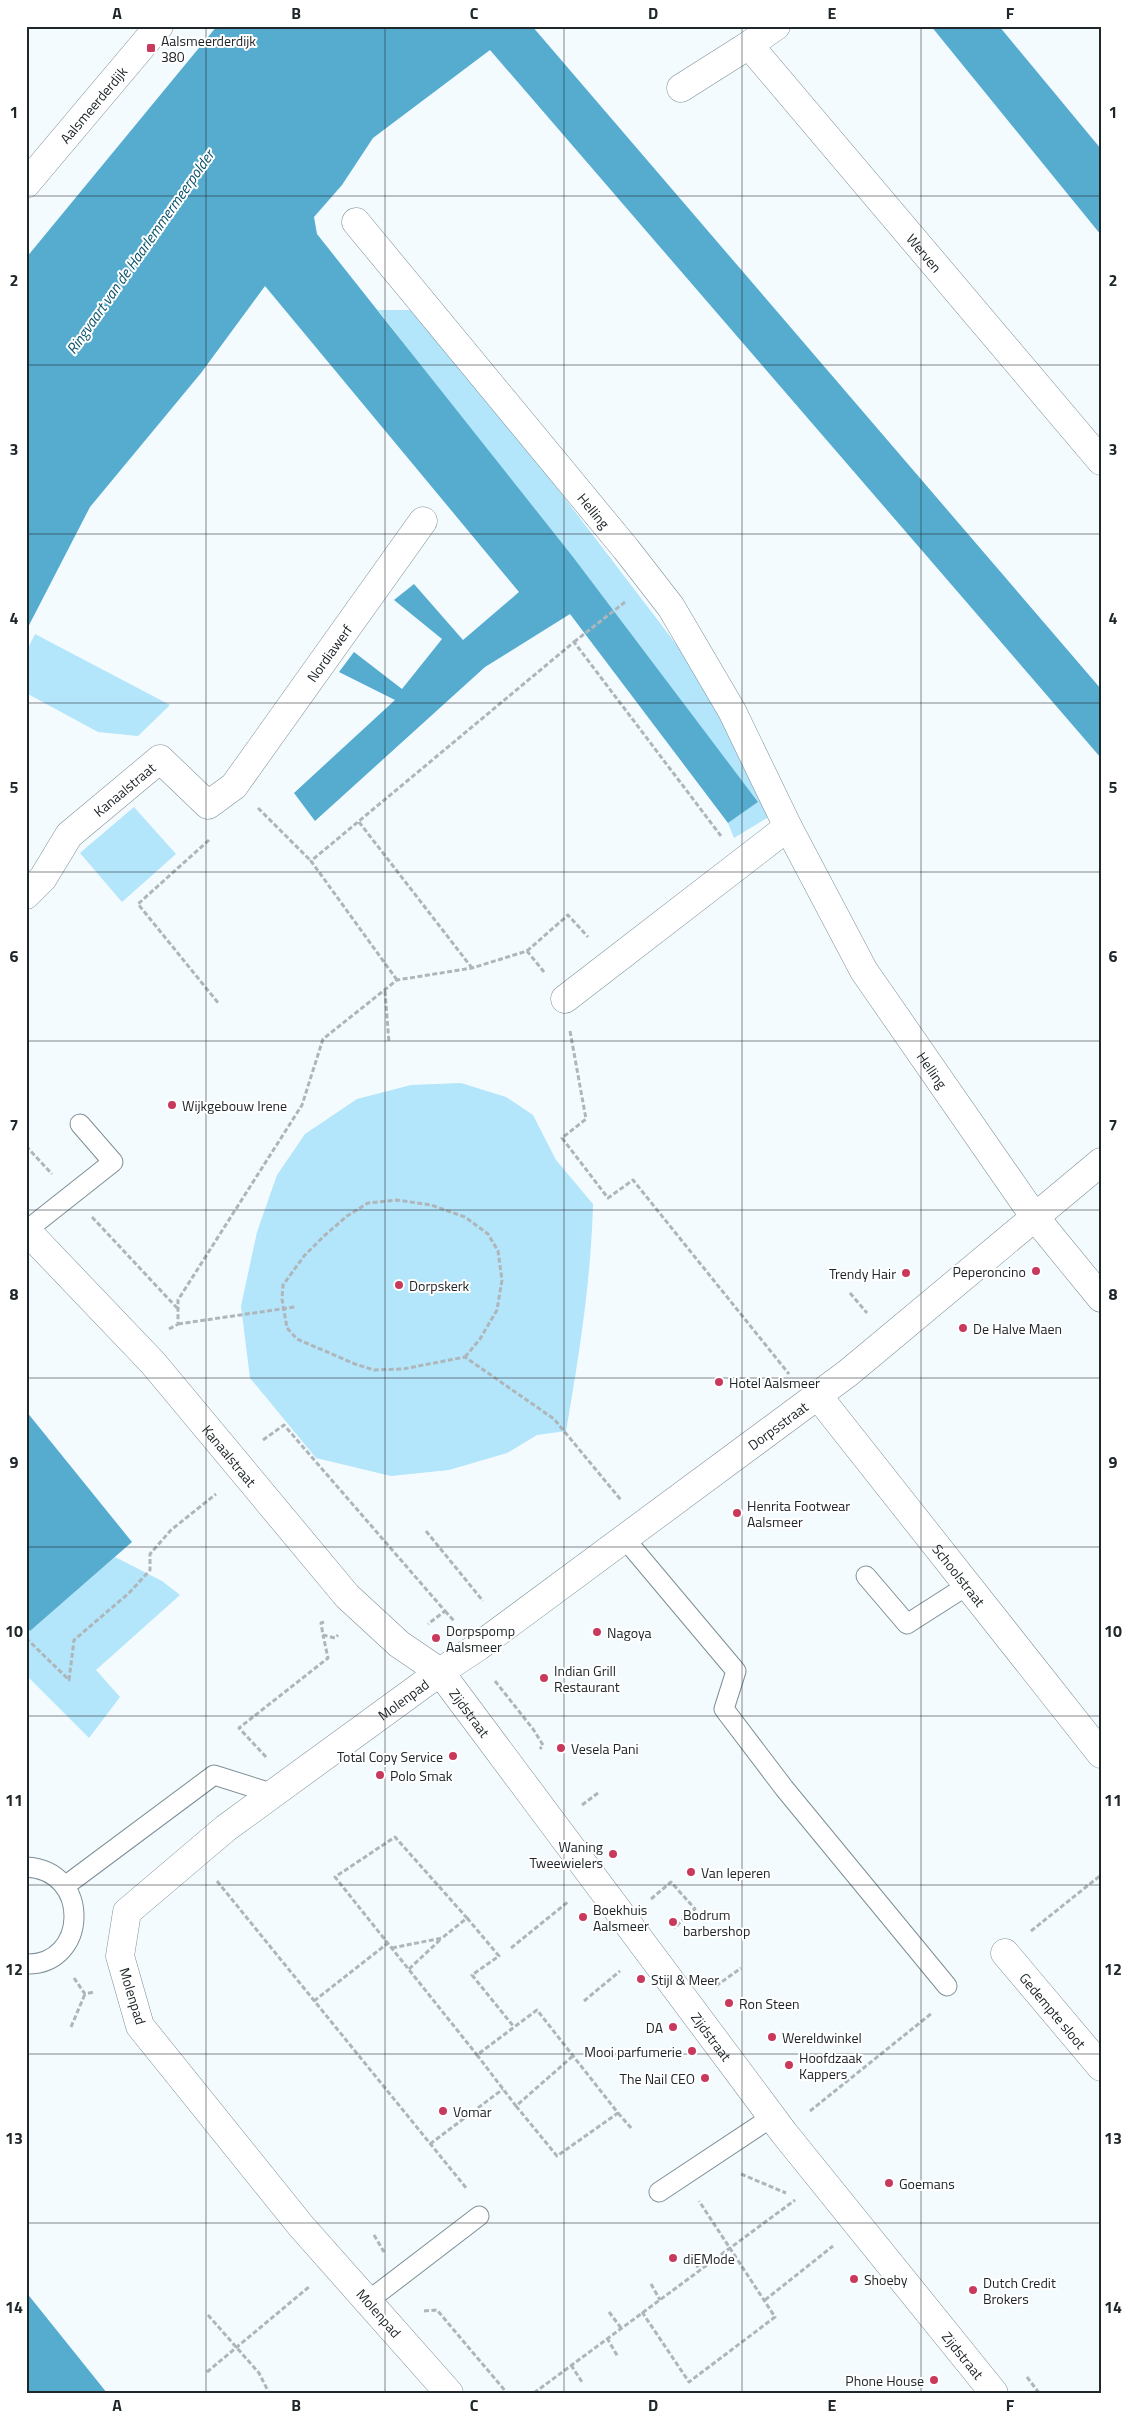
<svg xmlns="http://www.w3.org/2000/svg" width="1127" height="2419" font-family="'Titillium Web',sans-serif">
<style>
.green{fill:#b3e5fb}
.water{fill:#55accf}
.lines{fill:none;stroke-linecap:round;stroke-linejoin:round}
.lane-casing{stroke:#7e8f97;stroke-width:21}
.street-casing{stroke:#7e8f97;stroke-width:29}
.secondary-casing{stroke:#7e8f97;stroke-width:29}
.path{stroke:#afb6ba;stroke-width:3;stroke-dasharray:5 2.5;stroke-linecap:butt}
.lane{stroke:#fff;stroke-width:19}
.street{stroke:#fff;stroke-width:28}
.secondary{stroke:#fff;stroke-width:28}
.grid{fill:none;stroke:#20272a;stroke-width:1;stroke-opacity:0.55}
.poi-dot{fill:#c9395b;stroke:#fff;stroke-width:2}
.labels{text-anchor:middle;dominant-baseline:central;stroke-width:4;stroke-linejoin:round;paint-order:stroke}
.poi-label{font-size:14px;fill:#20272a;stroke:#fff;text-anchor:start}
.street-label{font-size:14px;fill:#20272a;stroke:#fff}
.water-label{font-size:15px;font-style:italic;fill:#0a546c;stroke:#fff}
.neatline{fill:none;stroke:#20272a;stroke-width:2}
.grid-label{font-size:16px;text-anchor:middle;font-weight:bold;fill:#20272a}
</style>
<rect width="100%" height="100%" fill="#f4fbff"/>
<!-- green -->
<g class="green">
<polygon points="378,310 421,310 705,682 771,809 767,818 734,838 728,823 758,802"/>
<polygon points="35,634 170,705 138,736 98,732 26,693 26,652"/>
<polygon points="134,807 176,854 122,902 80,853"/>
<path d="M461 1083 506 1097 533 1115 556 1160 593 1204C591 1281 579 1356 566 1431L537 1435 507 1453 449 1470 391 1476 316 1458 250 1378 241 1306 257 1232 277 1175 305 1134 357 1099 411 1085Z"/>
<polygon points="115,1557 162,1581 180,1595 96,1670 120,1697 89,1738 26,1675 26,1626 31,1630"/>
</g>
<!-- water -->
<g class="water">
<polygon points="217,26 532,26 1101,689 1101,758 490,50 373,138 342,185 314,217 317,234 573,557 758,802 728,823 570,614 485,667 315,821 294,793 395,700 339,672 354,652 402,689 442,639 394,600 414,584 463,640 519,592 265,286 201,373 90,507 26,631 26,258"/>
<polygon points="931,26 999,26 1101,149 1101,235"/>
<polygon points="26,1411 132,1542 30,1631 26,1626"/>
<polygon points="26,2292 107,2393 26,2393"/>
</g>
<g class="lines">
<!-- lane casing -->
<g class="lane-casing">
<g id="lane">
<polyline points="27,1230 113,1162 80,1124"/>
<polyline points="625,1539 736,1671 724,1709 784,1788 947,1986"/>
<polyline points="866,1576 907,1624 968,1585"/>
<path d="M26 1867C92 1870 88 1966 26 1964"/>
<polyline points="65,1886 214,1775 274,1794"/>
<polyline points="659,2192 772,2117"/>
<polyline points="368,2301 479,2216"/>
</g>
</g>
<!-- street casing -->
<g class="street-casing">
<g id="street">
<path id="s1" d="M749 45 1101 461"/>
<polyline points="681,88 749,45 776,26"/>
<path id="s2" d="M356 222 626 549 671 607 732 711 788 827 864 971 1034 1216 1101 1298"/>
<path id="s3" d="M26 895 43 878 69 835 160 759 208 805 234 786 423 521"/>
<polyline points="565,999 788,827"/>
<path id="s4" d="M26 1230 153 1363 347 1596 399 1644 440 1672 784 2133 994 2393"/>
<path id="s5" d="M818 1396 1101 1754"/>
<path id="s6" d="M1005 1953 1101 2067"/>
<path id="s7" d="M449 2393 301 2226 140 2026 120 1956 127 1912 226 1828 440 1672 479 1646 848 1373 1101 1162"/>
</g>
</g>
<!-- secondary casing -->
<g class="secondary-casing">
<g id="secondary">
<path id="s8" d="M26 184 159 26"/>
</g>
</g>
<!-- path -->
<g class="path">
<polyline points="574,642 625,602"/>
<polyline points="258,808 311,861"/>
<polyline points="359,822 472,968"/>
<polyline points="209,840 138,904 219,1004"/>
<polyline points="527,951 568,915 588,937"/>
<polyline points="397,980 311,861 574,642 721,836"/>
<polyline points="385,991 389,1043"/>
<polyline points="570,1031 586,1119 562,1138 608,1198 633,1180 789,1374"/>
<polyline points="26,1146 52,1174"/>
<polyline points="92,1217 178,1309"/>
<polyline points="850,1293 867,1313"/>
<polyline points="178,1324 295,1307"/>
<polyline points="169,1329 178,1324 178,1300 302,1105 323,1039 397,980 472,968 527,951 544,972"/>
<polyline points="465,1357 480,1339 497,1310 502,1280 498,1251 488,1234 465,1217 431,1205 397,1200 368,1203 347,1216 324,1236 304,1256 283,1285 282,1299 287,1328 297,1339 355,1364 374,1370 403,1369 465,1357 554,1419 621,1500"/>
<polyline points="263,1440 284,1425 445,1611 428,1624"/>
<polyline points="426,1531 483,1601"/>
<polyline points="445,1611 455,1622"/>
<polyline points="324,1622 321,1623 323,1635 335,1638 338,1635"/>
<polyline points="26,1638 69,1680 74,1640 129,1593 150,1570 150,1554 171,1530 216,1494"/>
<polyline points="495,1681 533,1729 543,1745 540,1749"/>
<polyline points="266,1757 239,1728 328,1658 323,1635"/>
<polyline points="582,1805 598,1793"/>
<polyline points="217,1881 467,2189"/>
<polyline points="651,1899 671,1882 695,1909 674,1928"/>
<polyline points="467,1918 499,1956 472,1975 514,2027"/>
<polyline points="1031,1931 1101,1875"/>
<path d="M392 1948 442 1938 467 1918 395 1837 335 1877C382 1936 430 1996 477 2055"/>
<polyline points="511,1948 569,1901"/>
<polyline points="409,1969 441,1939"/>
<polyline points="74,1978 85,1994 94,1992"/>
<polyline points="716,1986 741,1968"/>
<polyline points="314,2001 388,1943"/>
<polyline points="584,2001 620,1971"/>
<polyline points="71,2027 85,1994"/>
<polyline points="516,2106 557,2156 618,2113 537,2010 477,2055 516,2106 574,2055"/>
<polyline points="810,2111 932,2013"/>
<polyline points="618,2113 632,2129"/>
<polyline points="430,2144 503,2089"/>
<polyline points="741,2174 786,2193"/>
<polyline points="374,2235 384,2252"/>
<polyline points="691,2257 700,2270"/>
<polyline points="651,2284 660,2300"/>
<polyline points="765,2300 833,2246"/>
<polyline points="424,2311 437,2310 507,2393"/>
<polyline points="609,2312 621,2328"/>
<polyline points="642,2312 689,2382 775,2317 699,2201"/>
<polyline points="208,2315 259,2373 269,2393"/>
<polyline points="607,2338 618,2357"/>
<polyline points="571,2365 582,2382"/>
<polyline points="207,2372 310,2286"/>
<polyline points="1027,2377 1039,2393"/>
<polyline points="534,2393 795,2200"/>
</g>
<!-- lane -->
<use href="#lane" class="lane"/>
<!-- street -->
<use href="#street" class="street"/>
<!-- secondary -->
<use href="#secondary" class="secondary"/>
</g>
<!-- grid -->
<path class="grid" d="M206 26V2393M385 26V2393M564 26V2393M742 26V2393M921 26V2393M26 196H1101M26 365H1101M26 534H1101M26 703H1101M26 872H1101M26 1041H1101M26 1210H1101M26 1378H1101M26 1547H1101M26 1716H1101M26 1885H1101M26 2054H1101M26 2223H1101"/>
<!-- markers -->
<g class="poi-dot">
<rect x="146" y="43" width="10" height="10" rx="2.5"/>
<circle cx="172" cy="1105" r="5"/>
<circle cx="1036" cy="1271" r="5"/>
<circle cx="906" cy="1273" r="5"/>
<circle cx="399" cy="1285" r="5"/>
<circle cx="963" cy="1328" r="5"/>
<circle cx="719" cy="1382" r="5"/>
<circle cx="737" cy="1513" r="5"/>
<circle cx="597" cy="1632" r="5"/>
<circle cx="436" cy="1638" r="5"/>
<circle cx="544" cy="1678" r="5"/>
<circle cx="561" cy="1748" r="5"/>
<circle cx="453" cy="1756" r="5"/>
<circle cx="380" cy="1775" r="5"/>
<circle cx="613" cy="1854" r="5"/>
<circle cx="691" cy="1872" r="5"/>
<circle cx="583" cy="1917" r="5"/>
<circle cx="673" cy="1922" r="5"/>
<circle cx="641" cy="1979" r="5"/>
<circle cx="729" cy="2003" r="5"/>
<circle cx="673" cy="2027" r="5"/>
<circle cx="772" cy="2037" r="5"/>
<circle cx="692" cy="2051" r="5"/>
<circle cx="789" cy="2065" r="5"/>
<circle cx="705" cy="2078" r="5"/>
<circle cx="443" cy="2111" r="5"/>
<circle cx="889" cy="2183" r="5"/>
<circle cx="673" cy="2258" r="5"/>
<circle cx="854" cy="2279" r="5"/>
<circle cx="973" cy="2290" r="5"/>
<circle cx="934" cy="2380" r="5"/>
</g>
<g class="labels">
<!-- poi labels -->
<g class="poi-label">
<text x="161" y="40">Aalsmeerderdijk<tspan x="161" dy="16">380</tspan></text>
<text x="182" y="1105">Wijkgebouw Irene</text>
<text x="1026" y="1271" text-anchor="end">Peperoncino</text>
<text x="896" y="1273" text-anchor="end">Trendy Hair</text>
<text x="409" y="1285">Dorpskerk</text>
<text x="973" y="1328">De Halve Maen</text>
<text x="729" y="1382">Hotel Aalsmeer</text>
<text x="747" y="1505">Henrita Footwear<tspan x="747" dy="16">Aalsmeer</tspan></text>
<text x="446" y="1630">Dorpspomp<tspan x="446" dy="16">Aalsmeer</tspan></text>
<text x="607" y="1632">Nagoya</text>
<text x="554" y="1670">Indian Grill<tspan x="554" dy="16">Restaurant</tspan></text>
<text x="571" y="1748">Vesela Pani</text>
<text x="443" y="1756" text-anchor="end">Total Copy Service</text>
<text x="390" y="1775">Polo Smak</text>
<text x="603" y="1846" text-anchor="end">Waning<tspan x="603" dy="16">Tweewielers</tspan></text>
<text x="701" y="1872">Van Ieperen</text>
<text x="593" y="1909">Boekhuis<tspan x="593" dy="16">Aalsmeer</tspan></text>
<text x="683" y="1914">Bodrum<tspan x="683" dy="16">barbershop</tspan></text>
<text x="651" y="1979">Stijl &amp; Meer</text>
<text x="739" y="2003">Ron Steen</text>
<text x="663" y="2027" text-anchor="end">DA</text>
<text x="782" y="2037">Wereldwinkel</text>
<text x="682" y="2051" text-anchor="end">Mooi parfumerie</text>
<text x="799" y="2057">Hoofdzaak<tspan x="799" dy="16">Kappers</tspan></text>
<text x="695" y="2078" text-anchor="end">The Nail CEO</text>
<text x="453" y="2111">Vomar</text>
<text x="899" y="2183">Goemans</text>
<text x="683" y="2258">diEMode</text>
<text x="864" y="2279">Shoeby</text>
<text x="983" y="2282">Dutch Credit<tspan x="983" dy="16">Brokers</tspan></text>
<text x="924" y="2380" text-anchor="end">Phone House</text>
</g>
<!-- street labels -->
<g class="street-label">
<text stroke="none"><textPath href="#s8" startOffset="104">Aalsmeerderdijk</textPath></text>
<text stroke="none"><textPath href="#s1" startOffset="272">Werven</textPath></text>
<text stroke="none"><textPath href="#s2" startOffset="374">Helling</textPath></text>
<text stroke="none"><textPath href="#s3" startOffset="455">Nordiawerf</textPath></text>
<text stroke="none"><textPath href="#s3" startOffset="146">Kanaalstraat</textPath></text>
<text stroke="none"><textPath href="#s2" startOffset="1030">Helling</textPath></text>
<text stroke="none"><textPath href="#s7" startOffset="1410">Dorpsstraat</textPath></text>
<text stroke="none"><textPath href="#s4" startOffset="304">Kanaalstraat</textPath></text>
<text stroke="none"><textPath href="#s5" startOffset="228">Schoolstraat</textPath></text>
<text stroke="none"><textPath href="#s7" startOffset="946">Molenpad</textPath></text>
<text stroke="none"><textPath href="#s4" startOffset="658">Zijdstraat</textPath></text>
<text transform="translate(133 1996) rotate(73)">Molenpad</text>
<text stroke="none"><textPath href="#s6" startOffset="75">Gedempte sloot</textPath></text>
<text stroke="none"><textPath href="#s4" startOffset="1062">Zijdstraat</textPath></text>
<text transform="translate(379 2313) rotate(49)">Molenpad</text>
<text stroke="none"><textPath href="#s4" startOffset="1468">Zijdstraat</textPath></text>
</g>
<!-- water labels -->
<g class="water-label">
<text transform="translate(140 252) rotate(-55)">Ringvaart van de Haarlemmermeerpolder</text>
</g>
</g>
<!-- border -->
<rect width="1127" height="2419" fill="none" stroke="#ffffff" stroke-width="55"/>
<rect x="28" y="28" width="1072" height="2364" class="neatline"/>
<g class="grid-label">
<text x="117" y="19">A</text>
<text x="296" y="19">B</text>
<text x="474" y="19">C</text>
<text x="653" y="19">D</text>
<text x="832" y="19">E</text>
<text x="1010" y="19">F</text>
<text x="14" y="118">1</text>
<text x="1113" y="118">1</text>
<text x="14" y="286">2</text>
<text x="1113" y="286">2</text>
<text x="14" y="455">3</text>
<text x="1113" y="455">3</text>
<text x="14" y="624">4</text>
<text x="1113" y="624">4</text>
<text x="14" y="793">5</text>
<text x="1113" y="793">5</text>
<text x="14" y="962">6</text>
<text x="1113" y="962">6</text>
<text x="14" y="1131">7</text>
<text x="1113" y="1131">7</text>
<text x="14" y="1300">8</text>
<text x="1113" y="1300">8</text>
<text x="14" y="1468">9</text>
<text x="1113" y="1468">9</text>
<text x="14" y="1637">10</text>
<text x="1113" y="1637">10</text>
<text x="14" y="1806">11</text>
<text x="1113" y="1806">11</text>
<text x="14" y="1975">12</text>
<text x="1113" y="1975">12</text>
<text x="14" y="2144">13</text>
<text x="1113" y="2144">13</text>
<text x="14" y="2313">14</text>
<text x="1113" y="2313">14</text>
<text x="117" y="2411">A</text>
<text x="296" y="2411">B</text>
<text x="474" y="2411">C</text>
<text x="653" y="2411">D</text>
<text x="832" y="2411">E</text>
<text x="1010" y="2411">F</text>
</g>
</svg>
